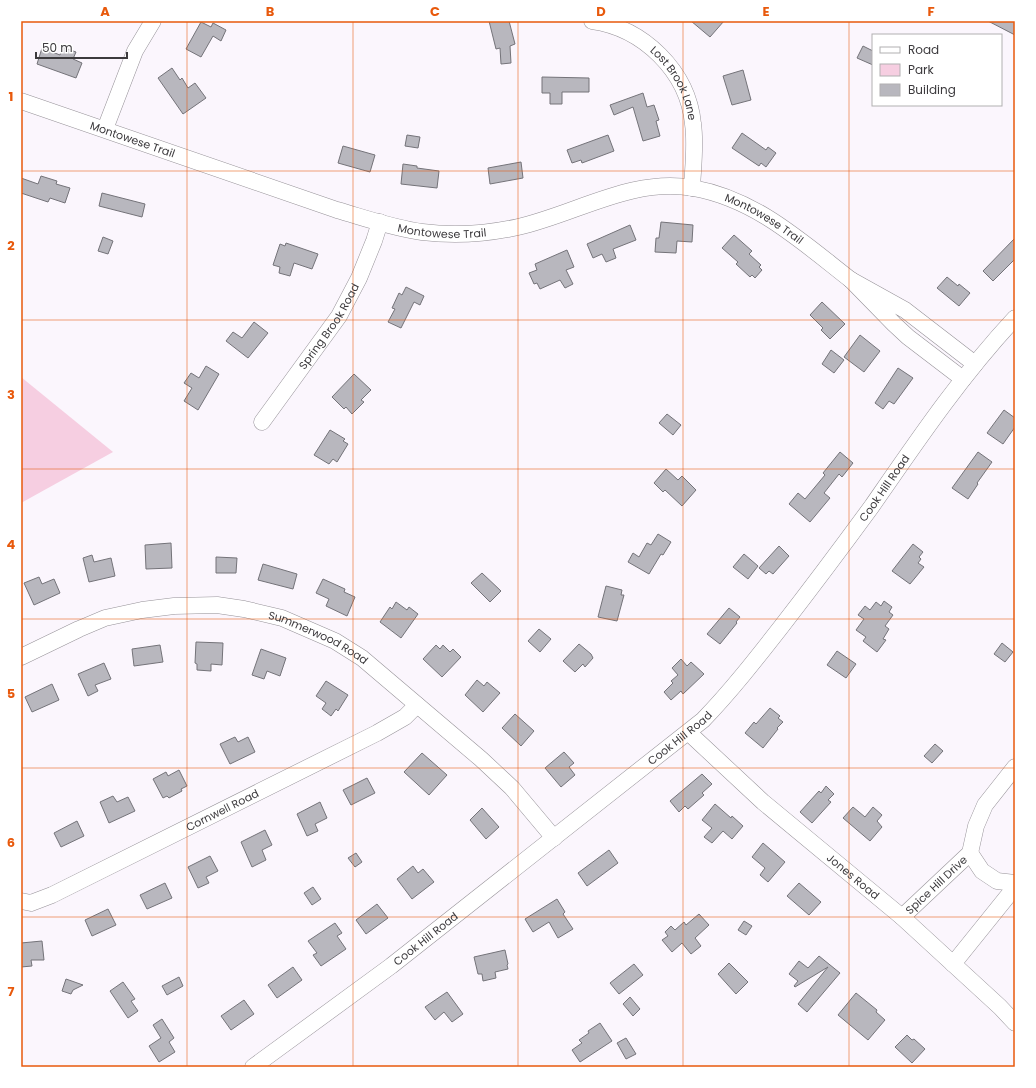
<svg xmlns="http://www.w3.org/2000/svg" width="1036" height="1088" font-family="Poppins,sans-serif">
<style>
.green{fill:#f6cee1}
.building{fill:#b8b7be;stroke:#747379}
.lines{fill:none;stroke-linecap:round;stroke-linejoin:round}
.minor-casing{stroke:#969298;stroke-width:17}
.minor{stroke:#fff;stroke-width:16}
.grid{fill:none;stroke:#e8590c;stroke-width:1;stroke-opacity:0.55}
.labels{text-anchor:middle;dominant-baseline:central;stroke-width:3.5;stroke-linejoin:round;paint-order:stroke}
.street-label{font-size:11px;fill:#3c3a3d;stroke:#fff}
.neatline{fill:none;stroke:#e8590c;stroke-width:1.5}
.grid-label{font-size:13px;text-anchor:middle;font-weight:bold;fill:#e8590c}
</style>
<rect width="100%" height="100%" fill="#fbf6fd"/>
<!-- green -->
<polygon class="green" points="21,377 113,452 21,503"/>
<!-- building -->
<g class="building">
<polygon points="489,21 509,21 515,44 510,46 511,63 501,64 500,48 496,49"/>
<polygon points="691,21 724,21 710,37"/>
<polygon points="988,21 1015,21 1015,35"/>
<polygon points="201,22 211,27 213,23 226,30 221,41 213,36 201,57 186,49"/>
<polygon points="863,46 873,51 873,65 857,58"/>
<polygon points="62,47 76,52 73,59 82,63 76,78 37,64 42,48 60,55"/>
<polygon points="172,68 180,80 182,78 188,88 195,83 206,98 183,114 158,78"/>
<polygon points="743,70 751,100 732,105 723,76"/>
<polygon points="542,77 589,78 589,92 562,92 562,104 550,104 550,93 542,93"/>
<polygon points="643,93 647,107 654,105 659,120 656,121 660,136 643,141 633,107 614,115 610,105"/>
<polygon points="742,133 766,150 768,147 776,153 766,167 761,163 759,166 732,148"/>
<polygon points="407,135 420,137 418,148 405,146"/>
<polygon points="608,135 614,151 582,163 581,160 572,163 567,150"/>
<polygon points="343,146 375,155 370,172 338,163"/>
<polygon points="521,162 523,178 490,184 488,168"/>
<polygon points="403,164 417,166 417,168 439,171 437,188 401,184"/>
<polygon points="41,176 57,181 56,184 70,188 65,203 50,198 48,202 21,193 21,178 38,184"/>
<polygon points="102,193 145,204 142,217 99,206"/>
<polygon points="661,222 693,225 692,242 677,241 676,253 655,252 656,238 659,238"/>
<polygon points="630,225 636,240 613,249 616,258 606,262 602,254 593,258 587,244"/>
<polygon points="734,235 752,251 749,254 761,265 759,267 762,270 755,278 752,275 750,277 736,264 738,262 722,248"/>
<polygon points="103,237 113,241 108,254 98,251"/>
<polygon points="1015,238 1015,259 993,281 983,271"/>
<polygon points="286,243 318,254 312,269 294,263 290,276 279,273 280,267 273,265 280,244 285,246"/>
<polygon points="567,250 574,267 566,270 573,284 565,288 560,280 540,289 537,283 534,284 529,273 537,270 535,264"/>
<polygon points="947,277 958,286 959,284 970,293 959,306 937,288"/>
<polygon points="406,287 424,296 420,305 414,302 401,328 388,322 395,309 392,308 399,293 402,295"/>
<polygon points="822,302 845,324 830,339 821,330 823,328 810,315"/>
<polygon points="254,322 268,333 248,358 226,341 233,332 242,338"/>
<polygon points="860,335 880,351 864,372 844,357"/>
<polygon points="831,350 844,360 834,373 822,364"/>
<polygon points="206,366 219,374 198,410 184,401 192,388 184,383 191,373 199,378"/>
<polygon points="898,368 913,378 894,404 889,401 883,409 875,403"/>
<polygon points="354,374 371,390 361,400 364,402 352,414 346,407 344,409 332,397"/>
<polygon points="1004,410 1015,418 1015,427 1003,444 987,433"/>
<polygon points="667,414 681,425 673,435 659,423"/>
<polygon points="330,430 345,439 343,441 348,444 337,462 333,459 329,464 314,455"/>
<polygon points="840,452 853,463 842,477 839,474 824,493 830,498 810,522 789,504 798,493 805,499 825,475 823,473"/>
<polygon points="978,452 992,462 977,483 978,484 968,499 952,488"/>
<polygon points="666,469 678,480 682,476 696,490 682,506 665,490 663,492 654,483"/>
<polygon points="658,534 671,542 663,555 661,554 649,574 628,562 633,553 639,557 647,543 651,545"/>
<polygon points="171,543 172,568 146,569 145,545"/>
<polygon points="913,544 923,552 919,557 921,559 918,563 924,567 910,584 892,571"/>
<polygon points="779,546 789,556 773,574 769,571 766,574 759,568"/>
<polygon points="744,554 758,566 748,579 733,567"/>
<polygon points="92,555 94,562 111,558 115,576 89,582 83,558"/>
<polygon points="216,557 237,558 236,573 216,573"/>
<polygon points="263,564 297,574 293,589 258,580"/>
<polygon points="482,573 501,591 490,602 471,583"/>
<polygon points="39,577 42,584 54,579 60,593 34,605 24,583"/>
<polygon points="323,579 345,589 344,592 355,597 347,616 326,606 329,599 316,593"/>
<polygon points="606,586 622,590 621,595 624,595 617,621 598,617"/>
<polygon points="884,601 892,607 889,612 893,615 885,626 889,629 883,639 886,640 877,652 863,641 866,637 856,630 864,619 858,615 865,606 870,610 876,602 881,606"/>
<polygon points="396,602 407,610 409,607 418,614 401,638 380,622 390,607 392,609"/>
<polygon points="729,608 740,617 736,622 737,623 720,644 707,634"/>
<polygon points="539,629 551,639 540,652 528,641"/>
<polygon points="196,642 223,643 222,665 211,664 211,671 197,670 197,664 195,663"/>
<polygon points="1002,643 1013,652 1005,662 994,654"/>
<polygon points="579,644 591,654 593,658 585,667 583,664 575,672 563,661"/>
<polygon points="160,645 163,662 134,666 132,649"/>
<polygon points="436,645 440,649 443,645 450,652 453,649 461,657 442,677 423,659"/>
<polygon points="261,649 286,658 280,676 267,671 264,679 252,675"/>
<polygon points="837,651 856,664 846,678 827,665"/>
<polygon points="681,659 687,666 691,662 704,674 683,694 681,691 671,700 664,692 673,683 671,681 678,675 672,668"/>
<polygon points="104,663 111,679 95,685 98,691 88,696 78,674"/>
<polygon points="477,680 484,686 487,682 500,693 483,712 465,695"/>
<polygon points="326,681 348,695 338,711 336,709 331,716 322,709 326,703 316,696"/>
<polygon points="52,684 59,700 32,712 25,697"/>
<polygon points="770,708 780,716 778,718 783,722 777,728 778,729 763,748 745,733 754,722 756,724"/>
<polygon points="515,714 534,731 521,746 502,728"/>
<polygon points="235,737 238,742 248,737 255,752 230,764 220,744"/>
<polygon points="935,744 943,751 932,763 924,756"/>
<polygon points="564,752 574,763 569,767 575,775 561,787 545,768"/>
<polygon points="422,753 447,775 429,795 404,772"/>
<polygon points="179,770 187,786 181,789 182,791 169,798 167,796 163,798 153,779 166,772 168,776"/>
<polygon points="702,774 712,784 702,793 704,795 688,809 685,806 679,812 670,801"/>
<polygon points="367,778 375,793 351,805 343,790"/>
<polygon points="826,786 834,794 828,800 831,802 812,823 800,812 819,791 821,793"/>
<polygon points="113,796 117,802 128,797 135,811 109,823 100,802"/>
<polygon points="320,802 327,818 315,824 318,831 307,836 297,814"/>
<polygon points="715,804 731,818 732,816 743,826 732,839 723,831 712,843 704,837 712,828 702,820"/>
<polygon points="853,807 865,817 873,807 882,815 877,821 882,827 870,841 843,818"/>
<polygon points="482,808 499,827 486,839 470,820"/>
<polygon points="77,821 84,836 61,847 54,833"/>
<polygon points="265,830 272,845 262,850 266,860 252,867 241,842"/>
<polygon points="763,843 785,862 768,882 760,875 765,868 752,857"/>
<polygon points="609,850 618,863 587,886 578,873"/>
<polygon points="356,853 362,862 355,867 348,858"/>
<polygon points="210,856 218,871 206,877 209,883 198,888 188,867"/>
<polygon points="413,866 418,873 423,869 434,882 412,899 397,879"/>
<polygon points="165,883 172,898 147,909 140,895"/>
<polygon points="799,883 821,902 809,915 787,896"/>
<polygon points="313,887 321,899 312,905 304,893"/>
<polygon points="557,899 565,912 563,914 573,929 558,938 549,922 533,932 525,919"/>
<polygon points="377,904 388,918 366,934 356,920"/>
<polygon points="108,909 116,925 92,936 85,920"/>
<polygon points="699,914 709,925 695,938 701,946 691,954 682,943 672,952 662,940 668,936 665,932 671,926 675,930 684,922 686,925"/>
<polygon points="744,921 752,926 746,935 738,930"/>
<polygon points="335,923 342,933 337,936 346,949 321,966 313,955 317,953 308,941"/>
<polygon points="42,941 44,960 31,960 32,966 21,967 21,943"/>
<polygon points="505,950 508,964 507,965 508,969 495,972 496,978 483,981 482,974 478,974 474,957"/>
<polygon points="819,956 840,973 807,1012 798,1004 828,967 795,987 794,986 798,981 789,974 799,961 808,968"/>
<polygon points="729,963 748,982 736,994 718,974"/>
<polygon points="634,964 643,975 619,994 610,983"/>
<polygon points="293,967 302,980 277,998 268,985"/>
<polygon points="179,977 183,986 167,995 162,986"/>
<polygon points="66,979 83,985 73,990 71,994 62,991"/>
<polygon points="123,982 135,999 131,1001 138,1011 128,1018 110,991"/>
<polygon points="447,992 463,1014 452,1022 444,1012 435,1020 425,1007"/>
<polygon points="856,993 877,1010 876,1012 885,1020 868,1040 838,1015"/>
<polygon points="630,997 640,1009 633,1016 623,1004"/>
<polygon points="244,1000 254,1014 231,1030 221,1016"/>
<polygon points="162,1019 174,1038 169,1042 175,1052 159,1062 149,1046 161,1038 153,1025"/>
<polygon points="600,1023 612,1041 580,1062 572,1050 582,1043 579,1040 589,1033 588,1031"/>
<polygon points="907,1035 912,1040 914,1039 925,1049 912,1063 895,1047"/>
<polygon points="626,1038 636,1054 626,1059 617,1043"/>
</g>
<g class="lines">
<!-- minor casing -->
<g class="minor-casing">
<g id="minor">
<path id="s1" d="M592 21C643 28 688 71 693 124 696 144 693 167 692 188"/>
<path id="s2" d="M21 101 337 210C365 218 393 228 422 232 454 236 486 234 518 227 576 214 632 177 693 188 756 199 802 242 851 280"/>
<polyline points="105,129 135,51 153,21"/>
<polyline points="963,379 908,337 894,324 851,280 905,310 975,364"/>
<path id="s3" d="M262 422 339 316 359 278 374 241 380 222"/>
<path id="s4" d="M21 657 79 629 105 618 142 610 174 606 217 605 244 609 282 618 335 641 362 658 481 759 512 788 554 838"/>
<path id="s5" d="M689 733 763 802 902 917 1000 1007 1015 1023"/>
<polyline points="970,853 982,871 997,881 1015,883"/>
<path id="s6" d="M21 901 31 903 52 895 377 733 405 717 417 705"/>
<path id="s7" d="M902 917 970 853 976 826 985 805 1015 767"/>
<polyline points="953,964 1015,887"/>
<path id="s8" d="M253 1067 391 966 703 720C731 691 756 659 781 627 812 587 842 547 872 506 917 441 961 376 1015 318"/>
</g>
</g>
<!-- minor -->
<use href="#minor" class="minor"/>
</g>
<!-- grid -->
<path class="grid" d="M187 21V1067M353 21V1067M518 21V1067M683 21V1067M849 21V1067M21 171H1015M21 320H1015M21 469H1015M21 619H1015M21 768H1015M21 917H1015"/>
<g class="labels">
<!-- street labels -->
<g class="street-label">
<text stroke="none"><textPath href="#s1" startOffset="109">Lost Brook Lane</textPath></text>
<text stroke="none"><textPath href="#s2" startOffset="118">Montowese Trail</textPath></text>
<text stroke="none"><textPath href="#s2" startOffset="778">Montowese Trail</textPath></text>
<text stroke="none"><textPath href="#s2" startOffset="442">Montowese Trail</textPath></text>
<text stroke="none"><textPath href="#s3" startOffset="117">Spring Brook Road</textPath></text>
<text stroke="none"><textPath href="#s8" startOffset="863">Cook Hill Road</textPath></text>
<text stroke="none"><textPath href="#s4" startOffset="313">Summerwood Road</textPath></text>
<text stroke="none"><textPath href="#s8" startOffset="539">Cook Hill Road</textPath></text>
<text stroke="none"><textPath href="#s6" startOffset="223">Cornwell Road</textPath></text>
<text stroke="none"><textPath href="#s5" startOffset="218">Jones Road</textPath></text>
<text stroke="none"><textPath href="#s7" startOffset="47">Spice Hill Drive</textPath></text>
<text stroke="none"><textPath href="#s8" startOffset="215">Cook Hill Road</textPath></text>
</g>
</g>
<!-- border -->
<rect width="1036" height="1088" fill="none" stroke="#ffffff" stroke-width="44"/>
<!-- legend -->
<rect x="872" y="34" width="130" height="72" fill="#ffffff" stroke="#b1b0b1"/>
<rect x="880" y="47" width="20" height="6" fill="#ffffff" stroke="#b1b0b1"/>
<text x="908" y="54" font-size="12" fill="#3c3a3d">Road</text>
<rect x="880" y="64" width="20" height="12" fill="#f6cee1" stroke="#b1b0b1"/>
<text x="908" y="74" font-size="12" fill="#3c3a3d">Park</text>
<rect x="880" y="84" width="20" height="12" fill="#b8b7be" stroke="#b1b0b1"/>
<text x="908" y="94" font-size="12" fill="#3c3a3d">Building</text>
<!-- scale -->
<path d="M36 52v6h91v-6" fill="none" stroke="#3c3a3d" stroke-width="2"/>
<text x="42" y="52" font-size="12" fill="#3c3a3d" stroke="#ffffff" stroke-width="3" paint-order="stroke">50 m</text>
<rect x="22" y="22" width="992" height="1044" class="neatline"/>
<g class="grid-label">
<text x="105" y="16">A</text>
<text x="270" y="16">B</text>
<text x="435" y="16">C</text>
<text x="601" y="16">D</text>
<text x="766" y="16">E</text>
<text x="931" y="16">F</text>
<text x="11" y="101">1</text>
<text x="11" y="250">2</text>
<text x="11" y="399">3</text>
<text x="11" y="549">4</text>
<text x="11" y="698">5</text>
<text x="11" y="847">6</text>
<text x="11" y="996">7</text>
</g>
</svg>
